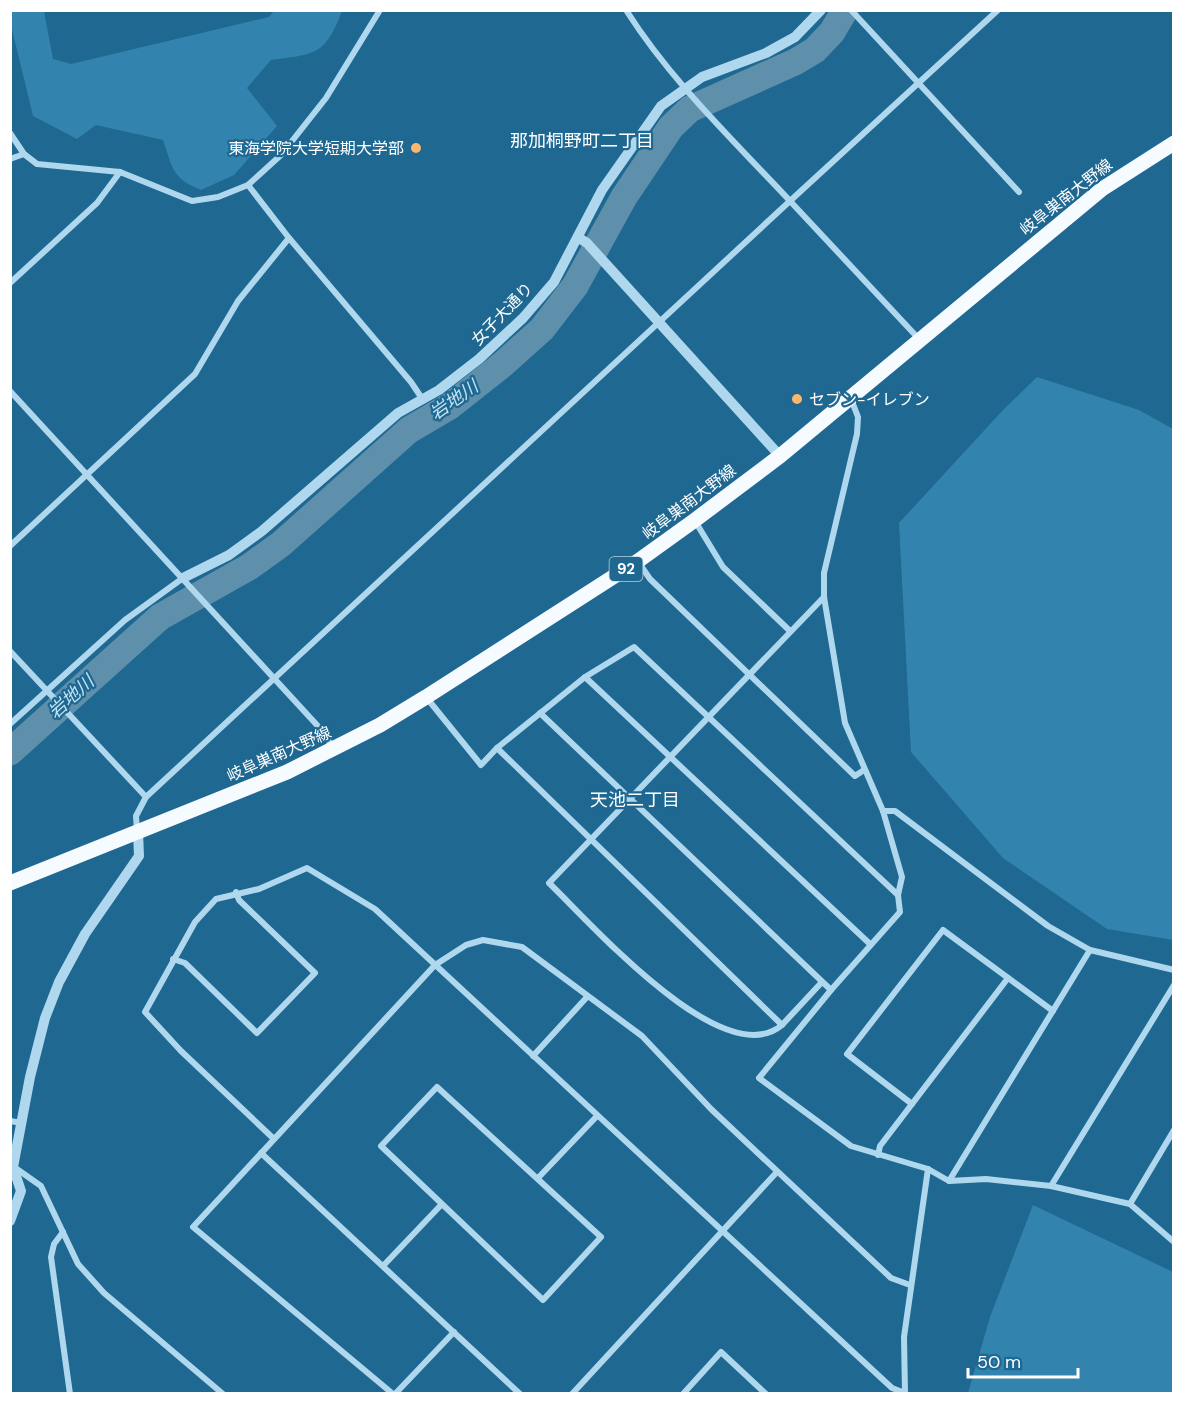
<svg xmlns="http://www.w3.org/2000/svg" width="1184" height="1404" font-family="'DM Sans','Noto Sans JP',sans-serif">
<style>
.green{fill:#3284af}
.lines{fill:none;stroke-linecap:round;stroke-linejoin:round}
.river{stroke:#5e8fab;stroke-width:27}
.minor{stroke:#afd8ee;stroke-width:6}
.tertiary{stroke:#afd8ee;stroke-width:10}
.primary{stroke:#f6fbff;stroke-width:15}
.poi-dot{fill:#fcb76f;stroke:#1e6892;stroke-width:2}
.labels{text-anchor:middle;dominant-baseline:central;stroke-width:4.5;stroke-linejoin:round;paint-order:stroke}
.shield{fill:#1e6892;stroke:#bcd2de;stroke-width:1.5}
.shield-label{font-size:15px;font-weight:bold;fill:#fff}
.poi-label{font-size:16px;fill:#fff;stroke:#1e6892;text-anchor:end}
.street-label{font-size:16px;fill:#fff;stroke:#1e6892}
.neighbourhood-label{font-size:18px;fill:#fff;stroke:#1e6892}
.water-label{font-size:18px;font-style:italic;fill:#c2e4f6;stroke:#1e6892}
</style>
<rect width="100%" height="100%" fill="#1e6892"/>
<!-- green -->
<g class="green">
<path d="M10 11H44L53 59 71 64 269 17 274 11H342C325 56 315 54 271 60L247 88 277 126 234 175 201 190C171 178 173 168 163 140L96 125 77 139 33 116 11 25Z"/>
<polygon points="1037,377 1139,410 1173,429 1173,940 1107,929 1003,858 911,752 899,523 1003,410"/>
<polygon points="1033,1205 1173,1272 1173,1393 968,1393 990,1317"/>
</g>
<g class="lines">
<!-- river -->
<polyline class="river" points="10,752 160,617 249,567 281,544 409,430 450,406 503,364 542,329 575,286 624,197 671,127 690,109 795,62 815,50 832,32 845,10"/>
<!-- minor -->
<g class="minor">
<path d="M626 10C671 81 733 140 790 201L998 10"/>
<polyline points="851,10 1019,192"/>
<polyline points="10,133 24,154 37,164 120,172 192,201 218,197 248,185 281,155 326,98 380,10"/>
<polyline points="10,159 24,154"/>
<polyline points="248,185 289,238 411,382 423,400"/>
<polyline points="10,283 97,203 120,172"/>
<polyline points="10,391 327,736 332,750"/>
<polyline points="851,399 858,417 857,434 824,573 824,597 845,723 883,811 902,877 898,895 900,912 831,990 759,1078 851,1146 928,1169 949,1181 986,1179 1051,1186 1130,1204 1174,1242"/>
<polyline points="695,521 723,567 790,631"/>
<polyline points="10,546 195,374 238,301 289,238"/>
<polyline points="639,563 650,579 855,776 864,770"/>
<polyline points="10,651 146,797"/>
<polyline points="585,677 634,647 898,895"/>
<polyline points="426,697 481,765 497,748 585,677 870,944"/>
<polyline points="540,713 831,990"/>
<polyline points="10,724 125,620 183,578"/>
<polyline points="497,748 782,1025 822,982"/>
<polyline points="883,811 895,811 1048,926 1090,950 1174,970"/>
<polyline points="137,831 136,816 146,797 790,201 919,339"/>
<polyline points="173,959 185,963 257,1033 315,973 239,900 236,892"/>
<path d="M782 1025C723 1075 589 921 549 883L824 597"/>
<polyline points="533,1056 587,997"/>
<polygon points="437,1087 601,1237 543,1300 381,1146"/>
<polyline points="912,1104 847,1054 943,930 1053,1011"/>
<polyline points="10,1121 22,1123"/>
<polyline points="274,1139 181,1051 145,1012 195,922 216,899 259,889 307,868 375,909 892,1388 905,1393"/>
<polyline points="261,1153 520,1394"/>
<polyline points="878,1155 880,1146 1008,978"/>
<polyline points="14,1167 41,1186 78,1264 104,1293 223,1394"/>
<polyline points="538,1178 597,1116"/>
<polyline points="949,1181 1090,950"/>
<polyline points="1051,1186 1174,985"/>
<polyline points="1130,1204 1174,1130"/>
<polyline points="63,1232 54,1244 51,1257 70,1394"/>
<polyline points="383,1266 441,1205"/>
<polyline points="393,1394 193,1227 435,965 466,945 483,940 522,947 642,1036 711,1109 891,1278 910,1285"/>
<polyline points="395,1394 454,1332"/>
<polyline points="572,1394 776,1173"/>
<polyline points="683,1394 721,1352 766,1394"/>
<polyline points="905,1394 904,1337 928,1169"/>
</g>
<!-- tertiary -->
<g class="tertiary">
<polyline points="579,238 587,243 780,456"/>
<polyline points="183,578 229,555 262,531 398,413 439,390 479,359 523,318 554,282 602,190 661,106 702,77 766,53 795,37 821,10"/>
<polyline points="10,1221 21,1191 13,1167 30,1077 45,1018 59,982 85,934 139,856 138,832"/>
</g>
<!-- primary -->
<polyline class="primary" points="10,883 287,772 380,725 426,697 638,561 695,520 780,456 1102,189 1174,143"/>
</g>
<!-- markers -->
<g class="poi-dot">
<circle cx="416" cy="148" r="6"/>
<circle cx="797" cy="399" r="6"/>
</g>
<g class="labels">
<!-- shield labels -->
<rect class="shield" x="609.5" y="557" width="33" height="24" rx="4.5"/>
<g class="shield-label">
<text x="626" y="569">92</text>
</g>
<!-- poi labels -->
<g class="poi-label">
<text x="404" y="148">東海学院大学短期大学部</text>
<text x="809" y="399" text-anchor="start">セブン-イレブン</text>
</g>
<!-- street labels -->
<g class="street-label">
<text transform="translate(1066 197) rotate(-38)">岐阜巣南大野線</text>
<text transform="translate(502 314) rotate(-46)">女子大通り</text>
<text transform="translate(689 502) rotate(-37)">岐阜巣南大野線</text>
<text transform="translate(279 754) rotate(-24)">岐阜巣南大野線</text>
</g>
<!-- neighbourhood labels -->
<g class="neighbourhood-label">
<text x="582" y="141">那加桐野町二丁目</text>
<text x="635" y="800">天池二丁目</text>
</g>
<!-- water labels -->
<g class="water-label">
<text transform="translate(454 400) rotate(-35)">岩地川</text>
<text transform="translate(71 697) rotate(-42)">岩地川</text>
</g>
</g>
<!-- border -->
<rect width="1184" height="1404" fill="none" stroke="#ffffff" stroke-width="24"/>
<!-- scale -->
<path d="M968 1368v9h110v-9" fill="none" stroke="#ffffff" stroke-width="3"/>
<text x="977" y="1368" font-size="18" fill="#ffffff" stroke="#1e6892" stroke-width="4.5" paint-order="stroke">50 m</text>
</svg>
